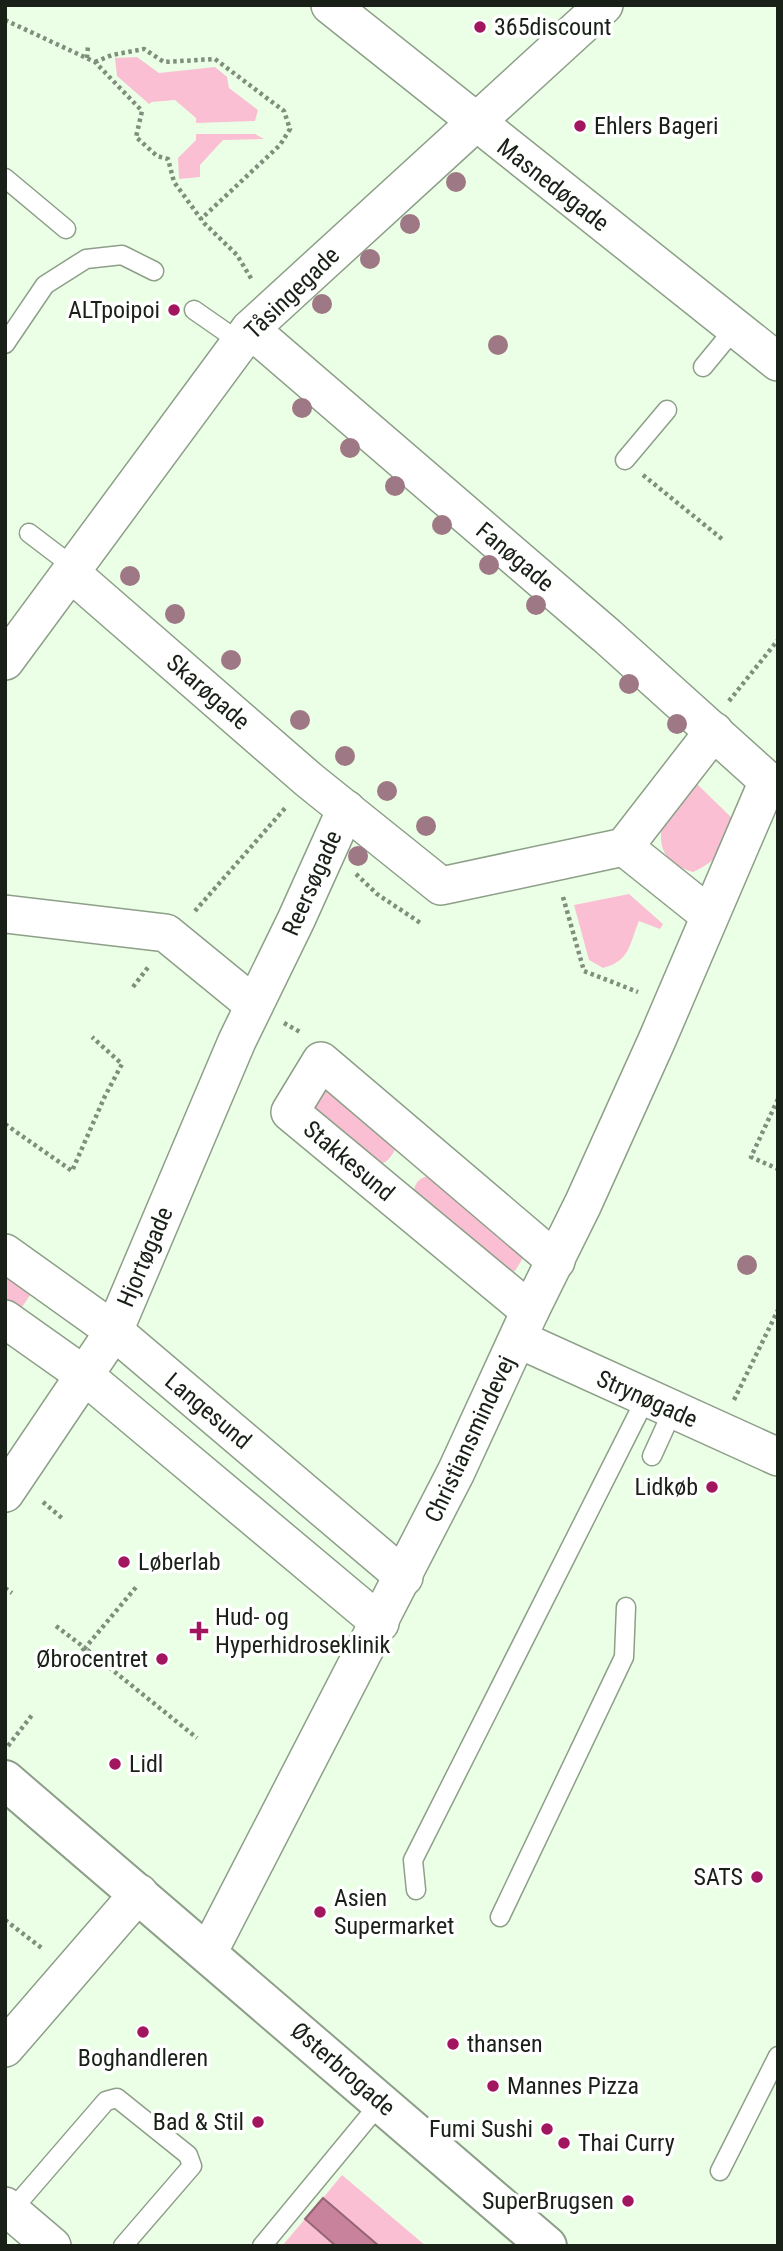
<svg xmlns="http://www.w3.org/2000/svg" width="783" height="2251" font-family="'Roboto Condensed',sans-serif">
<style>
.green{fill:#fbbfd4}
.water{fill:#c9829c;stroke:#946574;stroke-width:2}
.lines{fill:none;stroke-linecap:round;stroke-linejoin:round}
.lane-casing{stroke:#8d9f88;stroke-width:21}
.street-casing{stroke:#8d9f88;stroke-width:40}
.secondary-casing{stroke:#8d9f88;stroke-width:42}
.path{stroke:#808e7d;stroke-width:4.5;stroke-dasharray:3.5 3.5;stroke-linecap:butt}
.lane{stroke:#fff;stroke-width:18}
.street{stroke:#fff;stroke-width:37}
.secondary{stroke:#fff;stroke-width:38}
.tree{fill:#9f7885}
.poi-dot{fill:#a2165f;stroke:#fff;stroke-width:2.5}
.labels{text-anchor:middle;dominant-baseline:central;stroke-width:7;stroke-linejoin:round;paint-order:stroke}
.poi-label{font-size:24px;fill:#192017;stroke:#fff;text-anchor:start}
.street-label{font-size:24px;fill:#192017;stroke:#fff}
</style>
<rect width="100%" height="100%" fill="#ebffe6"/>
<!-- green -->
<g class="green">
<polygon points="137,57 159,73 215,67 227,77 229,88 258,110 255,121 196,123 196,118 175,100 152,102 149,104 117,76 115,58"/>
<polygon points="196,134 255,134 264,139 223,140 200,165 200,177 179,179 178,158 196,140"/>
<path d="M697 784 736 822C724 847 720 860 693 872 676 867 662 858 661 839 661 833 661 827 664 823 672 808 686 796 697 784Z"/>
<path d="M629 894 663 924 660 929 639 921C629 945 630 961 603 968L589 960 574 905Z"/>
<path d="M324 1087 396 1148C391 1158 386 1164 375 1166L312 1114 314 1093Z"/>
<path d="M432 1174 520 1244 523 1258 515 1271 505 1273 414 1193C414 1181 421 1178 432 1174Z"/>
<polygon points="5,1262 35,1288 18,1313 5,1304"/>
<polygon points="342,2175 426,2246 379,2246 323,2198"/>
<polygon points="305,2219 336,2246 282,2246"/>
</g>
<!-- water -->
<polygon class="water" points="323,2198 379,2246 336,2246 305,2219"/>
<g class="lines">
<!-- lane casing -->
<g class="lane-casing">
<g id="lane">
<polyline points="5,178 66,229"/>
<polyline points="194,310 240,342"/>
<polyline points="5,344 45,285 86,259 122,255 154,271"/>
<polyline points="703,367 735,328"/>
<polyline points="625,460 667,410"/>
<polyline points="29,533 75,568"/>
<polyline points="652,1456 673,1410"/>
<polyline points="416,1890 413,1860 646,1398"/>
<polyline points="500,1917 624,1657 626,1607"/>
<polyline points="720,2171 778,2056"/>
<polyline points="11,2211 106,2101 117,2098 188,2155 192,2166 123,2246"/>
<polyline points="262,2246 381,2102"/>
</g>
</g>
<!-- street casing -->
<g class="street-casing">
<g id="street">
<polyline points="330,5 778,362"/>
<polyline points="250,329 607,636 768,781 778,786"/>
<polyline points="71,573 309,780 441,886 624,847 714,731"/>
<polyline points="5,661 250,329 604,5"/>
<polyline points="624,847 709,915"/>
<polyline points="5,914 166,933 254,1005"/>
<polyline points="5,1253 114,1331 404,1577"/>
<polyline points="530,1311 290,1112 321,1061 556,1261"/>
<polyline points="5,1319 84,1375 380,1623"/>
<polyline points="518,1339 778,1457"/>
<polyline points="5,1493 114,1331 237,1041 296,920 346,809"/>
<polyline points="208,1953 456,1472 530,1311 583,1204 657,1040 768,781"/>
<polyline points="5,2048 139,1893"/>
<polyline points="5,2206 52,2246"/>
</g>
</g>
<!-- secondary casing -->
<g class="secondary-casing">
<polyline id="secondary" points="5,1780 547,2246"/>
</g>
<!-- path -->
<g class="path">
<polyline points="5,20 95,62 142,111 136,137 157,156 168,159 174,182 204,223 237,255 252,280"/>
<polyline points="87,58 88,46"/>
<polyline points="95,62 112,55 144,49 164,62 215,59 284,111 290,129 280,145 201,219"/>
<polyline points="643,475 722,539"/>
<polyline points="729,701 778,640"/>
<polyline points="356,874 377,894 422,924"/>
<polyline points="563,897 584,971 638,992"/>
<polyline points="195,911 286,807"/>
<polyline points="133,987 149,966"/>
<polyline points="284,1023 300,1032"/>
<polyline points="778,1099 751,1157 778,1169"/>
<polyline points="5,1124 72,1171 105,1096 122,1064 92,1037"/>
<polyline points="734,1400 778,1310"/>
<polyline points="43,1502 63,1519"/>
<polyline points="5,1588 12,1593"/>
<polyline points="56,1626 85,1648 137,1586"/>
<polyline points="82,1651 85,1648 197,1738"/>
<polyline points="8,1746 32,1715"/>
<polyline points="5,1920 43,1949"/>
</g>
<!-- lane -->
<use href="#lane" class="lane"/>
<!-- street -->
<use href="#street" class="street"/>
<!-- secondary -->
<use href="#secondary" class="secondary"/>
</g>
<!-- trees -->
<g class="tree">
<circle cx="456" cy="182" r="10"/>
<circle cx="410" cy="224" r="10"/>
<circle cx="370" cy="259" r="10"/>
<circle cx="322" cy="304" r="10"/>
<circle cx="498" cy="345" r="10"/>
<circle cx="302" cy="408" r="10"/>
<circle cx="350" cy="448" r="10"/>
<circle cx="395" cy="486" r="10"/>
<circle cx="442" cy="525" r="10"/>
<circle cx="489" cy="565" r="10"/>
<circle cx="130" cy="576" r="10"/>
<circle cx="536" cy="605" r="10"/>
<circle cx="175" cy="614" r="10"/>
<circle cx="231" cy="660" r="10"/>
<circle cx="629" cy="684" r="10"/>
<circle cx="300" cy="720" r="10"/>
<circle cx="677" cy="724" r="10"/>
<circle cx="345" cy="756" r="10"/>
<circle cx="387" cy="791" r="10"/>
<circle cx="426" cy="826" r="10"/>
<circle cx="358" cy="856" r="10"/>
<circle cx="747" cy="1265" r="10"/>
</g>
<!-- markers -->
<g class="poi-dot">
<circle cx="480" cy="27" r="7"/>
<circle cx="580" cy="126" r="7"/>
<circle cx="174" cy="310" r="7"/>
<circle cx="712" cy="1487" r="7"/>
<circle cx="124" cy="1562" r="7"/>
<path d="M195.5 1620.5h7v7h7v7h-7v7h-7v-7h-7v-7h7z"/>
<circle cx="162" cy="1659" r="7"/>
<circle cx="115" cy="1764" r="7"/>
<circle cx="757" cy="1877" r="7"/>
<circle cx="320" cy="1912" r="7"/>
<circle cx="143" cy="2032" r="7"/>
<circle cx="453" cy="2044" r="7"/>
<circle cx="493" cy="2086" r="7"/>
<circle cx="258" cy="2122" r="7"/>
<circle cx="547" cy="2129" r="7"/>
<circle cx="564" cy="2143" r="7"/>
<circle cx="628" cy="2201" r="7"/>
</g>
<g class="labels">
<!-- poi labels -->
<g class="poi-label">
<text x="494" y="27">365discount</text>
<text x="594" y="126">Ehlers Bageri</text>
<text x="160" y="310" text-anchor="end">ALTpoipoi</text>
<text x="698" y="1487" text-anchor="end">Lidkøb</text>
<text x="138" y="1562">Løberlab</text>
<text x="215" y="1617">Hud- og<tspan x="215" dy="28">Hyperhidroseklinik</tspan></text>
<text x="148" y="1659" text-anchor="end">Øbrocentret</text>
<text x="129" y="1764">Lidl</text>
<text x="743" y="1877" text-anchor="end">SATS</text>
<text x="334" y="1898">Asien<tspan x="334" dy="28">Supermarket</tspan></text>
<text x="467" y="2044">thansen</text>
<text x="143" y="2058" text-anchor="middle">Boghandleren</text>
<text x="507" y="2086">Mannes Pizza</text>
<text x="244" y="2122" text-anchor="end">Bad &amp; Stil</text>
<text x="533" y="2129" text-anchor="end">Fumi Sushi</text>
<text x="578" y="2143">Thai Curry</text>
<text x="614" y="2201" text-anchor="end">SuperBrugsen</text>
</g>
<!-- street labels -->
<g class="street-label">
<text transform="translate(553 185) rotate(38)">Masnedøgade</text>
<text transform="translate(292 293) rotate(-44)">Tåsingegade</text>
<text transform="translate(515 557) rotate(40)">Fanøgade</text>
<text transform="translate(208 692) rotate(41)">Skarøgade</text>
<text transform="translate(312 883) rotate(-66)">Reersøgade</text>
<text transform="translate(349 1161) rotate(40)">Stakkesund</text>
<text transform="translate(145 1257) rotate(-67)">Hjortøgade</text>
<text transform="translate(647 1399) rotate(24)">Strynøgade</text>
<text transform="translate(208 1411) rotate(40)">Langesund</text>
<text transform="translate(470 1439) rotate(-65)">Christiansmindevej</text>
<text transform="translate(343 2069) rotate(41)">Østerbrogade</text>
</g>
</g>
<!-- border -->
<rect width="783" height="2251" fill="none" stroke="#192017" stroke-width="14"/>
</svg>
